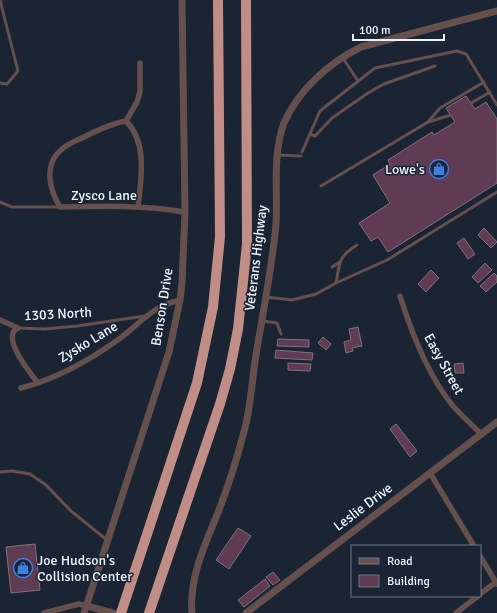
<svg xmlns="http://www.w3.org/2000/svg" width="497" height="613" font-family="Signika,sans-serif">
<style>
.building{fill:#5f3b54;stroke:#83707d}
.lines{fill:none;stroke-linecap:round;stroke-linejoin:round}
.service{stroke:#65504e;stroke-width:3}
.minor{stroke:#65504e;stroke-width:5.5}
.tertiary{stroke:#65504e;stroke-width:7}
.motorway{stroke:#c18e87;stroke-width:10}
.labels{text-anchor:middle;dominant-baseline:central;stroke-width:3;stroke-linejoin:round;paint-order:stroke}
.poi-label{font-size:14px;fill:#ecf3fd;stroke:#1a2432;text-anchor:end}
.street-label{font-size:14px;fill:#ecf3fd;stroke:#1a2432}
</style>
<rect width="100%" height="100%" fill="#1a2432"/>
<!-- building -->
<g class="building">
<polygon points="466,96 475,109 486,102 497,119 497,183 388,252 378,237 371,241 359,223 390,203 373,175 390,164 388,160 432,132 434,135 455,122 446,108"/>
<polygon points="484,228 497,242 491,248 478,235"/>
<polygon points="464,238 475,254 468,259 457,243"/>
<polygon points="485,263 492,270 478,283 472,277"/>
<polygon points="431,270 439,278 426,292 418,284"/>
<polygon points="494,273 497,276 497,282 486,292 480,286"/>
<polygon points="358,327 362,346 352,348 353,351 346,353 344,342 351,340 349,329"/>
<polygon points="323,337 331,344 326,350 318,343"/>
<polygon points="278,339 309,340 309,347 277,346"/>
<polygon points="276,350 313,353 312,360 275,358"/>
<polygon points="288,363 311,364 310,371 288,370"/>
<polygon points="463,363 464,373 455,373 454,364"/>
<polygon points="396,424 417,451 410,457 390,429"/>
<polygon points="238,528 251,536 229,569 216,560"/>
<polygon points="35,544 40,590 11,593 6,547"/>
<polygon points="273,572 280,580 273,585 266,577"/>
<polygon points="265,579 270,586 244,607 238,600"/>
</g>
<g class="lines">
<!-- service -->
<g class="service">
<polyline points="0,0 18,71 7,84 0,83"/>
<polyline points="343,58 358,81"/>
<polyline points="471,103 490,92"/>
<polyline points="428,122 451,115"/>
<polyline points="310,134 315,136 332,118 368,93 384,84 435,66"/>
<polyline points="302,152 320,111 375,68 457,51 466,54 497,105"/>
<polyline points="278,155 301,156"/>
<polyline points="321,186 428,122 440,108 484,82"/>
<polyline points="0,202 12,207 60,207"/>
<path d="M357 245C338 257 340 262 336 283L387 260 497 192"/>
<polyline points="332,267 340,262"/>
<polyline points="267,297 292,300 316,294 336,283"/>
<polyline points="262,321 277,323 281,334"/>
<polyline points="18,328 45,329 77,326 145,316"/>
<polyline points="0,472 12,471 30,474 46,485 71,511 107,540"/>
</g>
<!-- minor -->
<g class="minor">
<path d="M126 121C112 123 101 129 88 135 79 140 68 143 61 150 43 165 50 191 60 207 102 206 144 205 185 212"/>
<path d="M126 121C148 143 141 179 138 207"/>
<polyline points="126,121 137,102 140,92 140,63"/>
<path d="M400 296C411 331 429 377 453 406 462 416 472 425 481 434"/>
<polyline points="0,320 18,328"/>
<path d="M18 328C0 336 30 373 38 383"/>
<path d="M21 388C56 379 90 360 119 339 141 323 152 306 180 300"/>
<polyline points="430,473 474,546"/>
<polyline points="480,556 497,584"/>
<polyline points="480,594 496,582"/>
<polyline points="44,613 79,604 87,606"/>
<polyline points="456,613 478,596"/>
</g>
<!-- tertiary -->
<g class="tertiary">
<polyline points="87,606 113,613"/>
<polyline points="84,613 169,352 180,300 182,283 185,212 182,0"/>
<path d="M192 613C189 576 206 543 219 510 229 484 238 455 245 428 251 405 252 379 256 355 263 312 272 268 276 224 278 191 272 155 284 123 299 89 329 63 361 47L497 11"/>
<polyline points="246,613 497,422"/>
</g>
<!-- motorway -->
<g class="motorway">
<polyline points="121,613 197,383 213,307 220,237 218,0"/>
<polyline points="149,613 220,404 230,369 238,329 247,244 246,0"/>
</g>
</g>
<!-- icons -->
<defs>
<g id="shop-ring" transform="scale(1)"><circle r="9.5" fill="#1a2432" stroke="#3f7fe0" stroke-width="1.5"/><path d="M-5-2.5h2.3a2.7 3.5 0 0 1 5.4 0H5L5.5 6h-11ZM-1.5-2.5h3a1.5 2.3 0 0 0-3 0Z" fill="#3f7fe0"/></g>
</defs>
<g fill-rule="evenodd">
<use href="#shop-ring" x="439" y="169"/>
<use href="#shop-ring" x="23" y="568"/>
</g>
<g class="labels">
<!-- poi labels -->
<g class="poi-label">
<text x="425" y="169">Lowe's</text>
<text x="37" y="560" text-anchor="start">Joe Hudson's<tspan x="37" dy="16">Collision Center</tspan></text>
</g>
<!-- street labels -->
<g class="street-label">
<text x="104" y="195">Zysco Lane</text>
<text transform="translate(256 258) rotate(-83)">Veterans Highway</text>
<text transform="translate(162 307) rotate(-81)">Benson Drive</text>
<text transform="translate(58 314) rotate(-3)">1303 North</text>
<text transform="translate(88 342) rotate(-31)">Zysko Lane</text>
<text transform="translate(444 364) rotate(61)">Easy Street</text>
<text transform="translate(363 507) rotate(-37)">Leslie Drive</text>
</g>
</g>
<!-- legend -->
<rect x="351" y="545" width="130" height="52" fill="#1a2432" stroke="#6e7783"/>
<rect x="359" y="558" width="20" height="6" fill="#65504e" stroke="#6e7783"/>
<text x="387" y="565" font-size="12" fill="#ecf3fd">Road</text>
<rect x="359" y="575" width="20" height="12" fill="#5f3b54" stroke="#6e7783"/>
<text x="387" y="585" font-size="12" fill="#ecf3fd">Building</text>
<!-- scale -->
<path d="M353 34v6h91v-6" fill="none" stroke="#ecf3fd" stroke-width="2"/>
<text x="359" y="34" font-size="12" fill="#ecf3fd" stroke="#1a2432" stroke-width="3" paint-order="stroke">100 m</text>
</svg>
